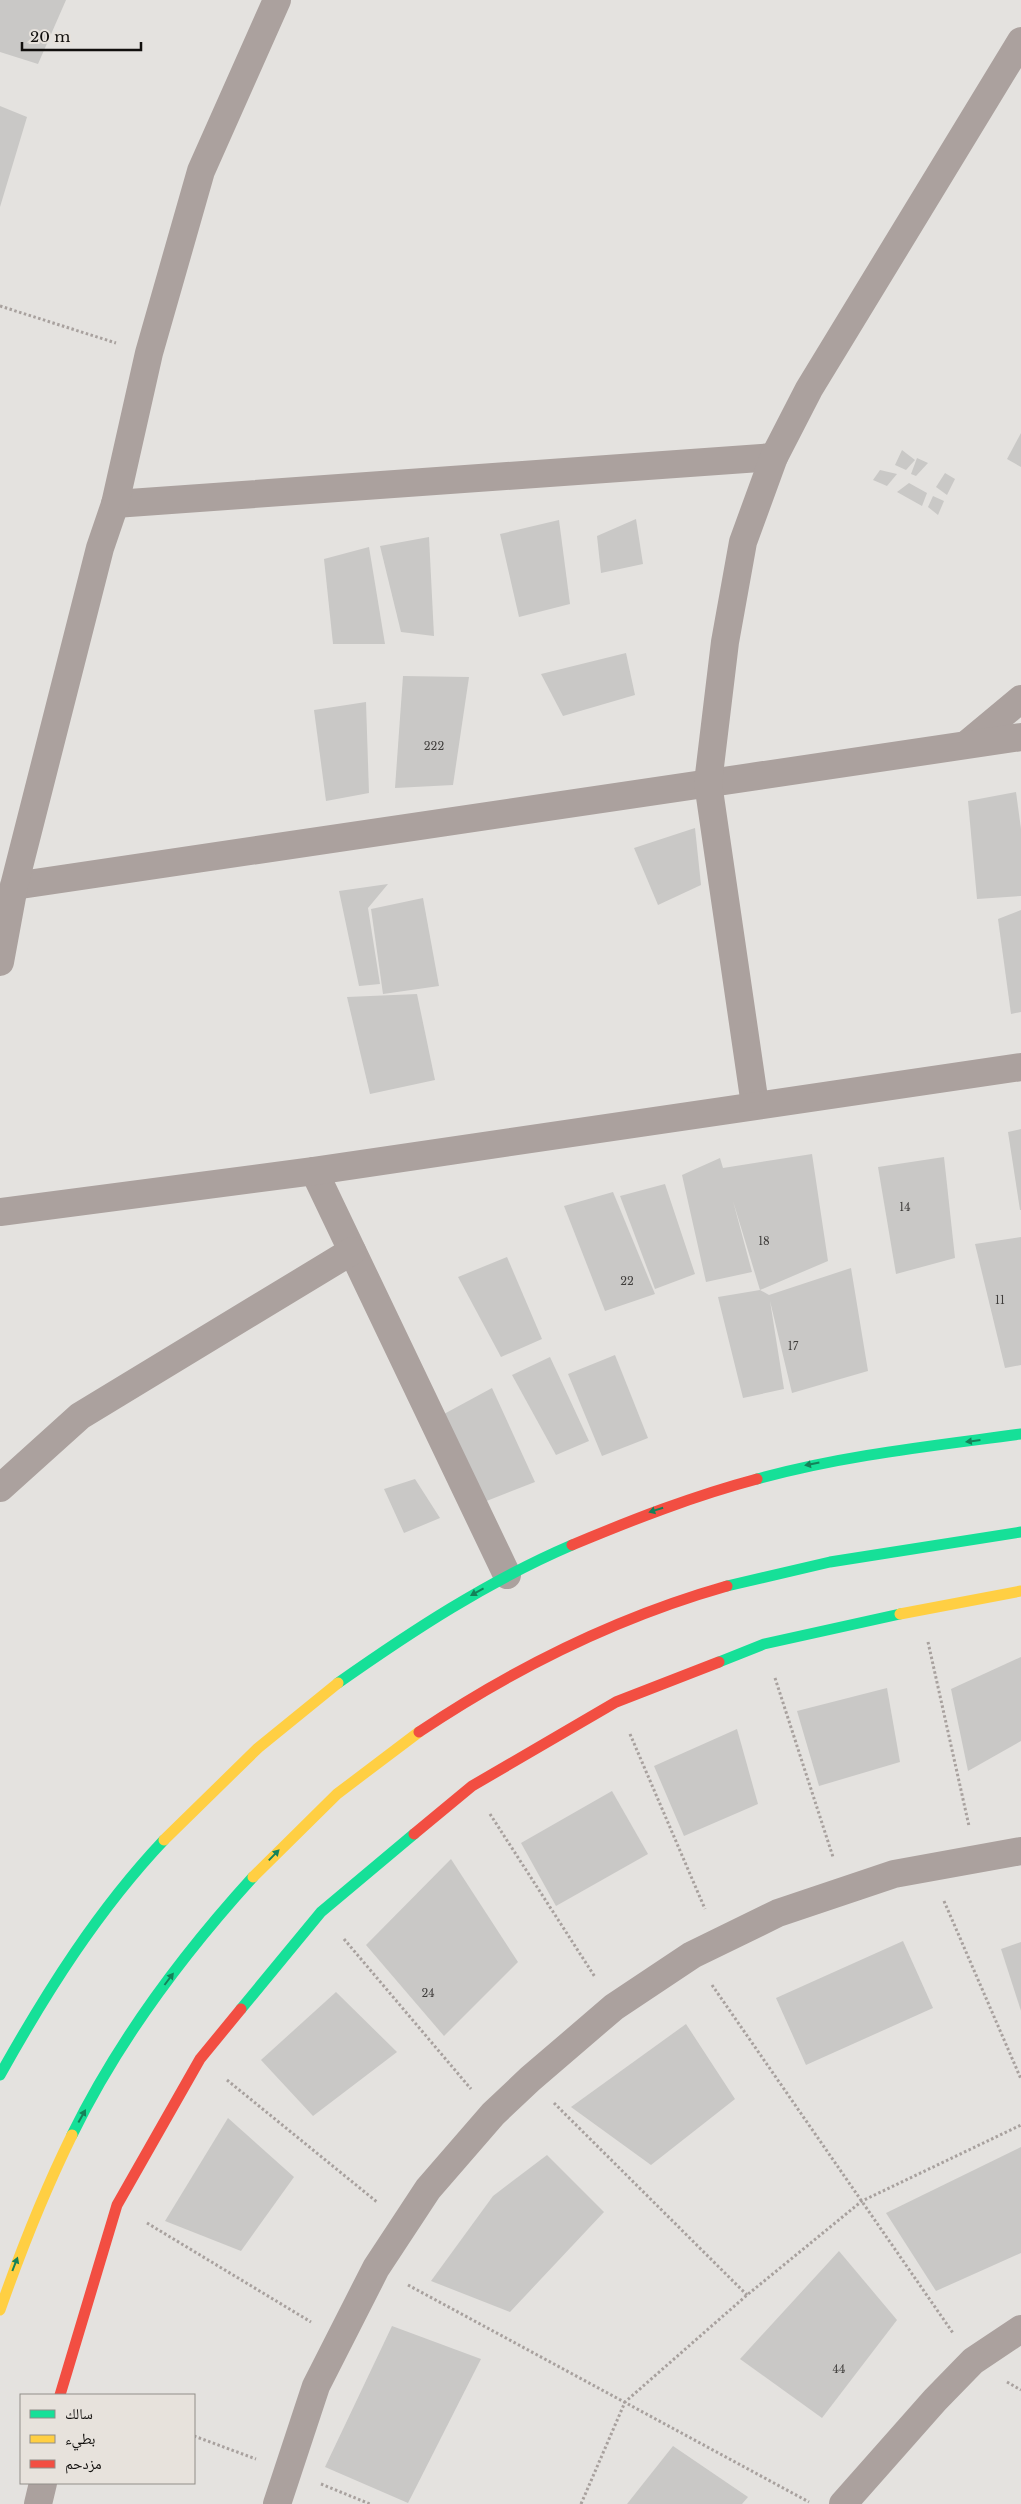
<svg xmlns="http://www.w3.org/2000/svg" width="1021" height="2504" font-family="'Libre Baskerville','Noto Naskh Arabic',serif">
<style>
.building{fill:#c9c8c6}
.lines{fill:none;stroke-linecap:round;stroke-linejoin:round}
.path{stroke:#a8a19e;stroke-width:3;stroke-dasharray:2.5 2.5;stroke-linecap:butt}
.street{stroke:#aba19e;stroke-width:28}
.fast{stroke:#16e098;stroke-width:11}
.slow{stroke:#ffcf43;stroke-width:11}
.jam{stroke:#f24e42;stroke-width:11}
.oneway{fill:#148259}
.labels{text-anchor:middle;dominant-baseline:central;stroke-width:5;stroke-linejoin:round;paint-order:stroke}
.number-label{font-size:11px;fill:#403e3c}
</style>
<rect width="100%" height="100%" fill="#e4e2df"/>
<!-- building -->
<g class="building">
<polygon points="0,0 66,0 38,64 0,52"/>
<polygon points="0,106 27,117 0,207"/>
<polygon points="1021,433 1021,467 1007,459"/>
<polygon points="902,450 915,460 906,470 895,465"/>
<polygon points="917,458 928,463 916,476 911,474"/>
<polygon points="880,470 897,474 887,486 873,480"/>
<polygon points="945,473 955,479 947,495 936,487"/>
<polygon points="909,483 927,493 922,506 897,492"/>
<polygon points="933,496 944,501 938,515 928,507"/>
<polygon points="636,519 643,564 601,573 597,536"/>
<polygon points="559,520 570,604 519,617 500,534"/>
<polygon points="429,537 434,636 401,632 380,546"/>
<polygon points="369,547 385,644 333,644 324,559"/>
<polygon points="626,653 635,695 563,716 541,674"/>
<polygon points="403,676 469,677 453,785 395,788"/>
<polygon points="366,702 369,793 326,801 314,710"/>
<polygon points="1016,792 1021,829 1021,896 977,899 968,801"/>
<polygon points="695,828 701,885 658,905 634,848"/>
<polygon points="388,884 368,908 380,984 359,986 339,891"/>
<polygon points="423,898 439,986 383,994 371,909"/>
<polygon points="1021,910 1021,1012 1011,1014 998,919"/>
<polygon points="417,994 435,1080 370,1094 347,997"/>
<polygon points="1021,1129 1021,1210 1020,1210 1008,1132"/>
<polygon points="812,1154 828,1261 760,1290 769,1295 851,1268 868,1371 792,1393 770,1301 784,1389 743,1398 718,1297 760,1290 733,1201 752,1272 706,1282 682,1175 720,1158 723,1168"/>
<polygon points="944,1157 955,1258 896,1274 878,1167"/>
<polygon points="665,1184 695,1274 655,1289 620,1196"/>
<polygon points="613,1192 655,1294 605,1311 564,1206"/>
<polygon points="1021,1237 1021,1365 1005,1368 975,1244"/>
<polygon points="507,1257 542,1339 501,1357 458,1277"/>
<polygon points="615,1355 648,1438 602,1456 568,1374"/>
<polygon points="550,1357 589,1441 556,1455 512,1375"/>
<polygon points="492,1388 535,1482 484,1502 444,1414"/>
<polygon points="415,1479 440,1518 404,1533 384,1489"/>
<polygon points="1021,1657 1021,1741 968,1771 951,1689"/>
<polygon points="887,1688 900,1762 819,1786 797,1711"/>
<polygon points="737,1729 758,1804 684,1836 654,1766"/>
<polygon points="612,1791 648,1854 556,1906 521,1843"/>
<polygon points="451,1859 518,1962 444,2036 366,1945"/>
<polygon points="903,1941 933,2008 806,2065 776,1998"/>
<polygon points="1021,1942 1021,2011 1001,1949"/>
<polygon points="336,1992 397,2052 313,2116 261,2060"/>
<polygon points="686,2024 735,2099 651,2165 571,2107"/>
<polygon points="228,2118 294,2177 241,2251 165,2221"/>
<polygon points="1021,2147 1021,2253 936,2291 886,2213"/>
<polygon points="547,2155 604,2212 510,2312 431,2281 493,2196"/>
<polygon points="839,2251 897,2320 822,2418 740,2359"/>
<polygon points="392,2326 481,2359 408,2503 325,2467"/>
<polygon points="673,2446 748,2497 742,2504 627,2504"/>
</g>
<g class="lines">
<!-- path -->
<g class="path">
<polyline points="0,306 116,343"/>
<polyline points="928,1642 969,1826"/>
<polyline points="775,1678 833,1857"/>
<polyline points="630,1734 705,1909"/>
<polyline points="490,1814 595,1977"/>
<polyline points="944,1901 1021,2079"/>
<polyline points="344,1939 471,2089"/>
<polyline points="712,1985 953,2333"/>
<polyline points="227,2080 377,2202"/>
<polyline points="554,2103 747,2295"/>
<polyline points="147,2223 311,2322"/>
<polyline points="408,2285 809,2502"/>
<polyline points="1007,2382 1021,2390"/>
<polyline points="194,2436 256,2459"/>
<polyline points="321,2484 370,2504"/>
<polyline points="581,2504 625,2402 747,2295 862,2201 1021,2125"/>
</g>
<!-- street -->
<g class="street">
<polyline points="115,504 774,457"/>
<polyline points="967,744 1021,699"/>
<polyline points="14,886 1021,737"/>
<polyline points="0,962 14,886 100,548 115,504 149,353 201,171 277,0"/>
<polyline points="755,1105 708,783 725,642 743,542 774,457 809,389 1021,41"/>
<polyline points="314,1171 507,1575"/>
<polyline points="0,1212 314,1171 1021,1067"/>
<polyline points="0,1488 80,1416 352,1251"/>
<polyline points="38,2504 43,2483"/>
<polyline points="277,2504 316,2386 376,2268 428,2189 493,2114 530,2079 614,2007 692,1955 778,1913 894,1874 1021,1851"/>
<polyline points="843,2504 935,2400 973,2361 1021,2329"/>
</g>
<!-- fast -->
<g class="fast">
<path d="M757 1479C844 1455 932 1446 1021 1434"/>
<polyline points="727,1586 830,1562 1021,1532"/>
<polyline points="719,1662 764,1644 900,1614"/>
<path d="M338 1683C412 1631 488 1581 572 1545"/>
<polyline points="241,2009 321,1912 414,1834"/>
<path d="M0 2075C47 1991 98 1910 164 1840"/>
<path d="M72 2135C118 2041 183 1954 253 1877"/>
</g>
<!-- slow -->
<g class="slow">
<polyline points="900,1614 1021,1591"/>
<polyline points="164,1840 258,1748 338,1683"/>
<polyline points="253,1877 337,1794 419,1732"/>
<path d="M0 2310C21 2250 44 2192 72 2135"/>
</g>
<!-- jam -->
<g class="jam">
<path d="M572 1545C632 1520 693 1496 757 1479"/>
<path d="M419 1732C513 1669 618 1617 727 1586"/>
<polyline points="414,1834 472,1786 616,1702 719,1662"/>
<polyline points="60,2395 117,2205 200,2059 241,2009"/>
</g>
</g>
<!-- one-way arrows -->
<defs><path id="oneway-solid" d="M-6-.8H1V-3.2L6.5 0L1 3.2V.8H-6Z" transform="scale(1.25)"/></defs>
<g class="oneway">
<use href="#oneway-solid" transform="translate(973 1441) rotate(173)"/>
<use href="#oneway-solid" transform="translate(812 1464) rotate(169)"/>
<use href="#oneway-solid" transform="translate(656 1510) rotate(162)"/>
<use href="#oneway-solid" transform="translate(477 1592) rotate(151)"/>
<use href="#oneway-solid" transform="translate(274 1855) rotate(-46)"/>
<use href="#oneway-solid" transform="translate(169 1979) rotate(-53)"/>
<use href="#oneway-solid" transform="translate(82 2116) rotate(-61)"/>
<use href="#oneway-solid" transform="translate(15 2264) rotate(-69)"/>
</g>
<g class="labels">
<!-- number labels -->
<g class="number-label">
<text x="434" y="746">222</text>
<text x="905" y="1207">14</text>
<text x="764" y="1241">18</text>
<text x="627" y="1281">22</text>
<text x="1000" y="1300">11</text>
<text x="793" y="1346">17</text>
<text x="428" y="1993">24</text>
<text x="839" y="2369">44</text>
</g>
</g>
<!-- legend -->
<rect x="20" y="2394" width="175" height="90" fill="#e7e2dc" stroke="#918e89"/>
<rect x="30" y="2410" width="25" height="8" fill="#16e098" stroke="#918e89"/>
<text x="65" y="2419" font-size="15" fill="#110f0d">سالك</text>
<rect x="30" y="2435" width="25" height="8" fill="#ffcf43" stroke="#918e89"/>
<text x="65" y="2444" font-size="15" fill="#110f0d">بطيء</text>
<rect x="30" y="2460" width="25" height="8" fill="#f24e42" stroke="#918e89"/>
<text x="65" y="2469" font-size="15" fill="#110f0d">مزدحم</text>
<!-- scale -->
<path d="M22 42v8h119v-8" fill="none" stroke="#110f0d" stroke-width="2.5"/>
<text x="30" y="42" font-size="15" fill="#110f0d" stroke="#e7e2dc" stroke-width="4" paint-order="stroke">20 m</text>
</svg>
